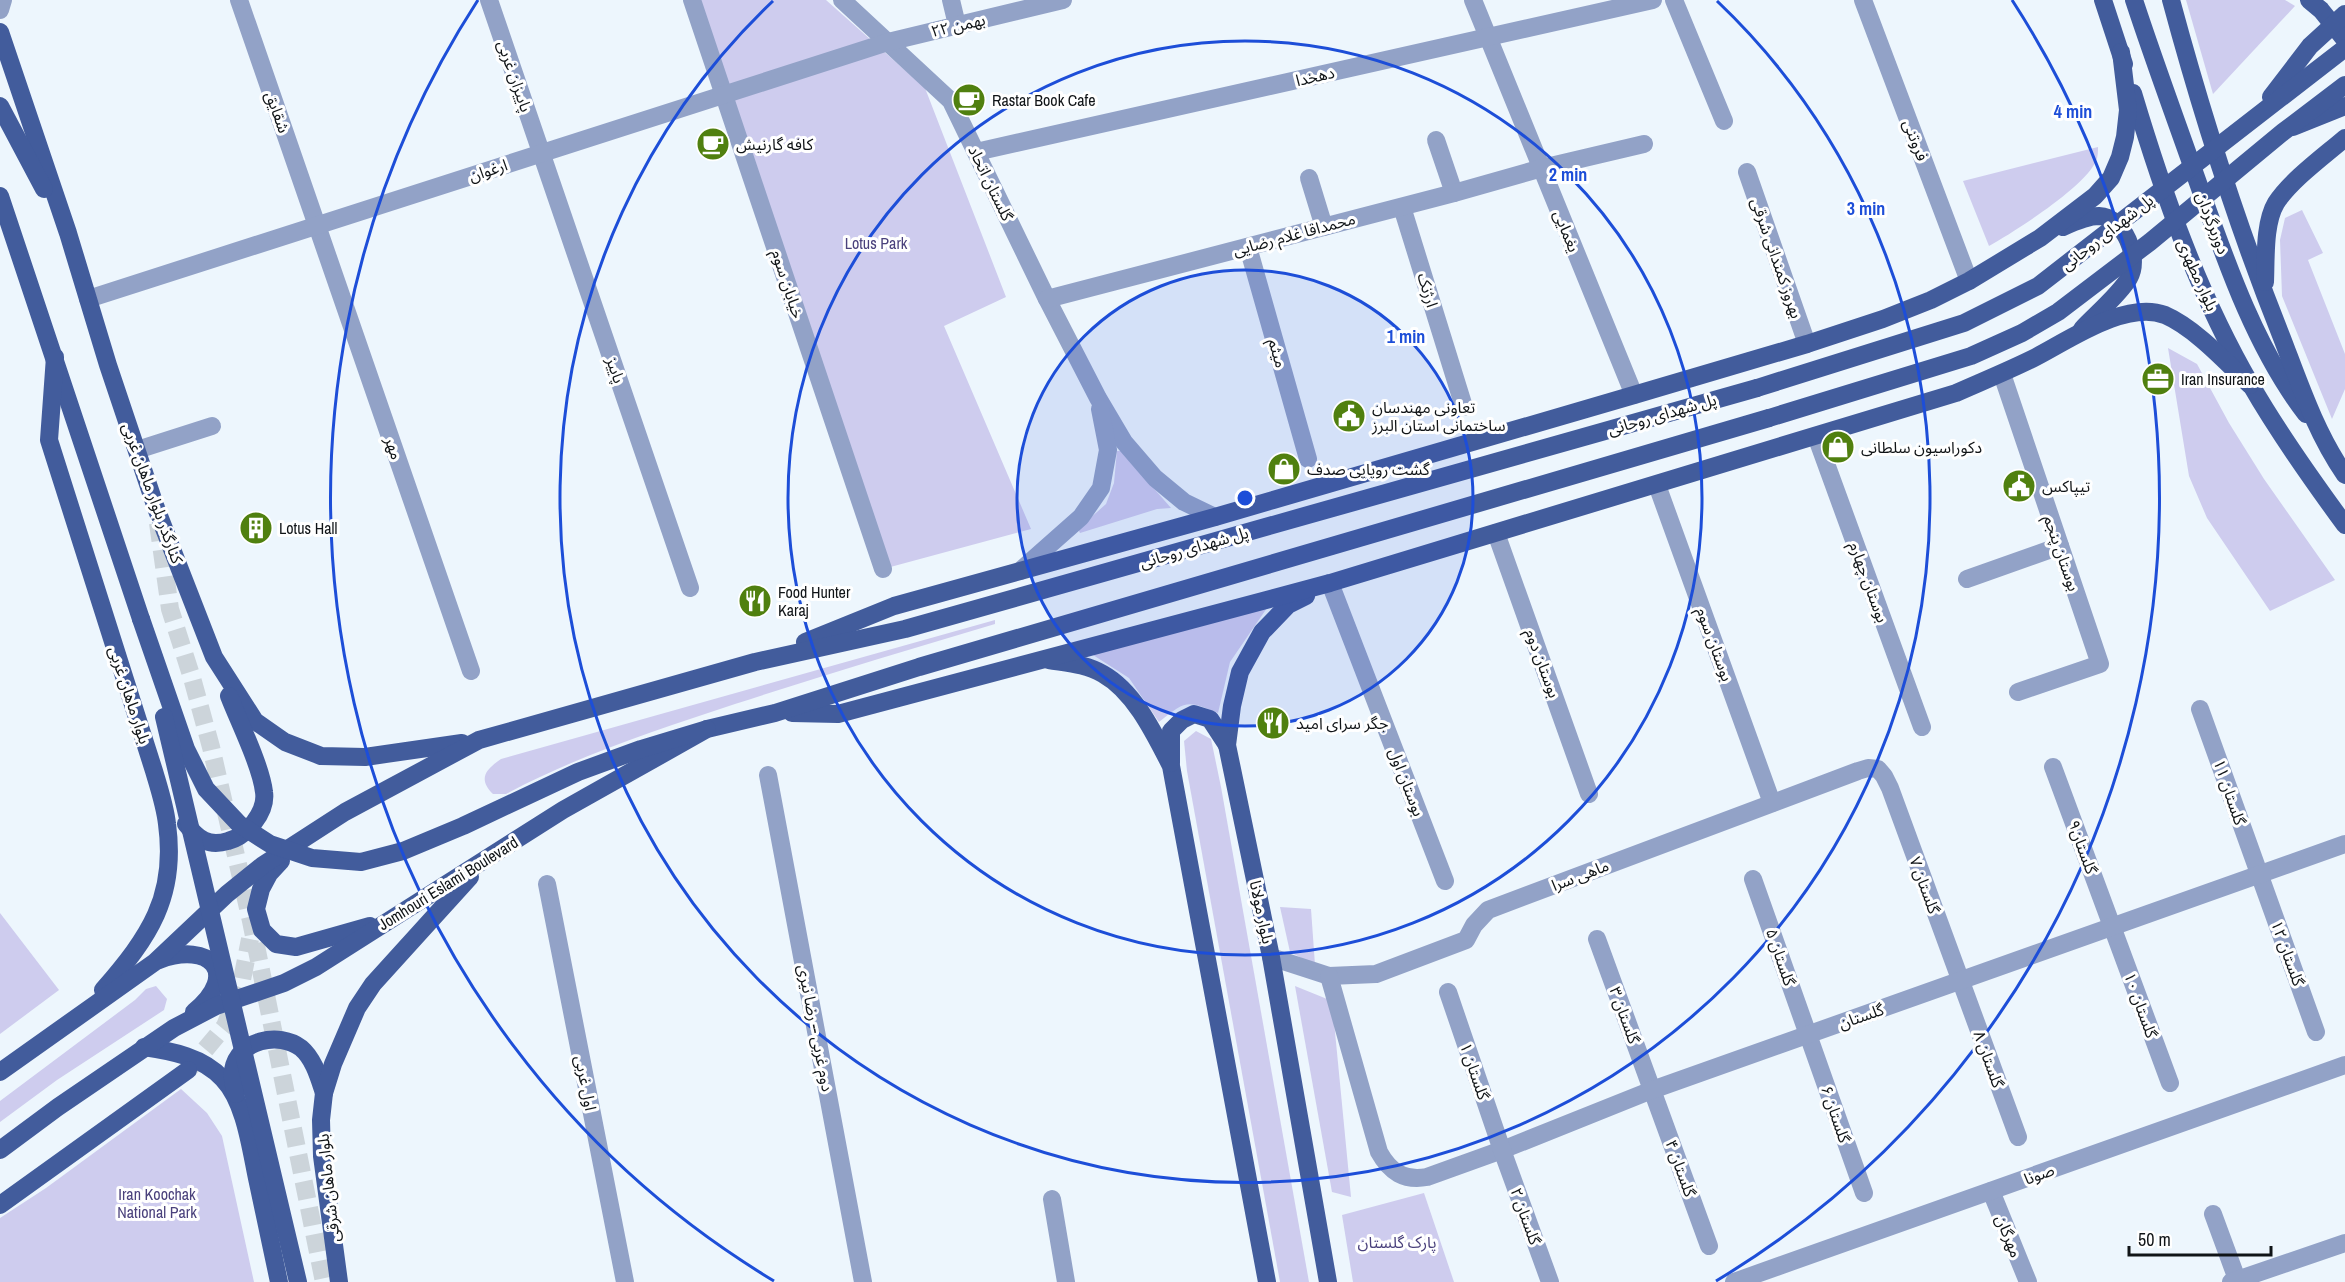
<svg xmlns="http://www.w3.org/2000/svg" width="2345" height="1282" font-family="'Archivo Narrow','Noto Sans Arabic',sans-serif">
<style>
.green{fill:#ceccee}
.lines{fill:none;stroke-linecap:round;stroke-linejoin:round}
.major-tunnel{stroke:#ccd4da;stroke-width:18;stroke-dasharray:18 9;stroke-linecap:butt}
.minor{stroke:#92a2c7;stroke-width:18}
.major{stroke:#425c9c;stroke-width:18}
.major-bridge{stroke:#425c9c;stroke-width:18}
.ring{fill:none;stroke:#1d4ed8;stroke-width:3}
.labels{text-anchor:middle;dominant-baseline:central;stroke-width:6;stroke-linejoin:round;paint-order:stroke}
.street-label{font-size:16px;fill:#101417;stroke:#fff}
.poi-label{font-size:16px;fill:#101417;stroke:#fff;text-anchor:start}
.park-label{font-size:16px;fill:#4a417c;stroke:#fff}
.centre{fill:#1d4ed8;stroke:#fff;stroke-width:3}
.ring-label{font-size:18px;text-anchor:middle;font-weight:bold;fill:#1d4ed8;stroke:#fff;stroke-width:6;stroke-linejoin:round;paint-order:stroke}
</style>
<rect width="100%" height="100%" fill="#edf6fd"/>
<!-- green -->
<g class="green">
<polygon points="684,0 826,0 925,88 1006,297 944,326 1031,529 883,569"/>
<polygon points="2186,0 2285,0 2295,6 2213,94"/>
<path d="M2098 147C2098 151 2098 157 2096 161 2085 187 2014 232 1989 246L1963 181Z"/>
<polygon points="2302,210 2323,253 2308,260 2345,354 2345,389 2332,419 2282,296 2280,240 2285,218"/>
<polygon points="2168,348 2197,364 2229,423 2264,479 2335,580 2270,611 2207,518 2189,476"/>
<polygon points="1117,451 1121,451 1171,508 1157,509 1080,533 1078,529 1106,504 1114,483"/>
<path d="M1269 605 1230 662 1218 713C1187 700 1186 700 1159 722L1129 678 1090 653Z"/>
<path d="M995 620V624C908 650 821 676 735 704 657 730 579 755 506 794H493C478 779 485 770 501 759Z"/>
<polygon points="1196,731 1211,739 1221,787 1309,1282 1280,1282 1187,771 1184,741"/>
<polygon points="1280,907 1311,909 1315,965 1290,952"/>
<polygon points="0,913 59,990 0,1034"/>
<polygon points="156,986 167,999 164,1010 57,1080 0,1122 0,1101 135,1000 146,989"/>
<polygon points="1295,986 1332,1001 1351,1197 1332,1192"/>
<polygon points="181,1089 207,1113 222,1136 254,1282 0,1282 0,1218 46,1188"/>
<polygon points="1424,1193 1454,1282 1353,1282 1342,1215"/>
</g>
<g class="lines">
<!-- major-tunnel -->
<g class="major-tunnel">
<polyline points="158,523 170,609 192,678 211,747 251,921 324,1282"/>
<polyline points="188,1070 225,1026 241,985 250,939"/>
</g>
<!-- minor -->
<g class="minor">
<polyline points="239,0 471,671"/>
<polyline points="489,0 690,588"/>
<polyline points="692,0 883,569"/>
<polyline points="842,0 951,101 1047,299 1098,398 1124,442 1155,478 1184,502 1215,517"/>
<polyline points="951,0 957,25"/>
<polyline points="1473,0 1634,395"/>
<polyline points="1674,0 1724,121"/>
<polyline points="1863,0 1969,281"/>
<polyline points="0,10 3,0"/>
<polyline points="1436,140 1454,193"/>
<polyline points="976,152 1653,0"/>
<polyline points="1747,172 1807,344"/>
<polyline points="1309,178 1324,227"/>
<polyline points="1402,207 1464,407"/>
<polyline points="1248,247 1308,459"/>
<polyline points="88,299 888,42 1063,0"/>
<polyline points="1047,299 1454,193 1542,168 1644,144"/>
<polyline points="2002,374 2100,664 2018,692"/>
<polyline points="1816,436 1922,727"/>
<polyline points="137,450 212,426"/>
<polyline points="1657,485 1772,803"/>
<polyline points="1496,533 1589,794"/>
<polyline points="1020,571 1081,517 1101,488 1108,450 1100,409"/>
<polyline points="1967,579 2060,546"/>
<polyline points="1330,583 1445,881"/>
<polyline points="2200,709 2316,1032"/>
<polyline points="2053,767 2170,1083"/>
<polyline points="768,775 863,1282"/>
<polyline points="1753,879 1864,1193"/>
<polyline points="547,884 625,1282"/>
<polyline points="1597,939 1709,1246"/>
<polyline points="1271,957 1329,976 1376,974 1466,940 1474,925 1488,910 1858,771 1868,768 1878,769 1884,776 1890,788 2018,1137"/>
<path d="M1329 976 1379 1152C1390 1172 1404 1181 1427 1177L1502 1150 1652 1090 2345 844"/>
<polyline points="1448,992 1502,1150 1550,1282"/>
<polyline points="1991,1191 2028,1282"/>
<polyline points="1052,1199 1066,1282"/>
<polyline points="2213,1214 2238,1282"/>
<polyline points="1734,1282 2345,1065"/>
<polyline points="2231,1282 2345,1243"/>
</g>
<!-- major -->
<g class="major">
<polyline points="2103,0 2124,64"/>
<path d="M2134 0C2154 61 2176 120 2197 180 2225 259 2255 348 2306 414"/>
<path d="M2171 0C2202 115 2238 228 2282 338 2300 385 2316 433 2345 475"/>
<polyline points="2309,0 2321,10 2345,40"/>
<polyline points="0,32 68,233 108,365 156,508 214,657 255,721 285,742 321,756 365,757 462,743"/>
<path d="M2133 93C2163 193 2198 294 2251 385 2279 434 2312 480 2345 525"/>
<polyline points="0,106 44,189"/>
<polyline points="2293,127 2345,106"/>
<polyline points="0,196 141,619"/>
<path d="M2063 227C2074 222 2087 216 2099 216 2124 217 2141 258 2129 278 2120 294 2095 315 2082 329"/>
<path d="M2265 282C2266 259 2264 223 2276 203 2291 180 2324 156 2345 138"/>
<path d="M55 357 49 440 154 771C159 788 165 806 167 824 177 897 149 937 103 990"/>
<polyline points="1306,596 1288,605 1262,632 1240,672 1232,706 1227,745 1271,957 1328,1282"/>
<polyline points="805,642 894,606 1215,517 1634,395 1807,344 1883,319 1931,300 1969,281 2040,238 2095,196 2111,178 2120,157 2125,137 2128,110 2121,52"/>
<path d="M1049 660C1067 663 1086 664 1103 674 1135 692 1155 735 1171 766L1267 1282"/>
<path d="M792 713 838 714 1330 583 1956 393C1983 381 2010 370 2036 357 2069 340 2126 300 2165 315 2195 328 2226 362 2250 385"/>
<polyline points="1171,763 1171,731 1182,720 1194,714 1210,719 1227,745"/>
<path d="M186 824C198 839 208 847 228 841 247 836 267 812 264 792 261 766 239 722 229 696"/>
<polyline points="281,861 269,874 261,889 256,909 262,930 276,944 296,947 370,926"/>
<path d="M159 960C210 941 241 973 194 1012"/>
<path d="M144 1047C172 1051 203 1057 223 1079 246 1103 251 1152 258 1183 265 1216 272 1249 279 1282"/>
<polyline points="0,1072 155,962 227,894 263,865 345,812 479,740 755,662 905,629 1757,388"/>
<path d="M236 1094C234 1087 232 1078 233 1070 238 1040 279 1031 301 1048 314 1059 319 1078 324 1093"/>
<polyline points="0,1150 58,1107 174,1028 216,1006 284,983 316,967 563,810 707,729 775,713 919,667 1769,418"/>
<polyline points="0,1205 188,1070"/>
<polyline points="339,1282 322,1156 321,1120 324,1093 333,1064 357,1008 373,984 470,877"/>
</g>
<!-- major-bridge -->
<g class="major-bridge">
<polyline points="2271,97 2310,46 2345,14"/>
<polyline points="1757,388 1964,323 2038,286 2345,48"/>
<polyline points="1769,418 1971,356 2022,333 2058,312 2150,242 2283,132 2345,85"/>
<polyline points="141,619 186,749 206,789 239,824 270,844 312,858 361,862 403,851 463,826 578,772 641,749 707,729"/>
<polyline points="164,717 298,1282"/>
</g>
</g>
<!-- distance rings -->
<circle cx="1245" cy="498" r="228" fill="#1d4ed8" fill-opacity=".12"/>
<g class="ring">
<circle cx="1245" cy="498" r="228"/>
<circle cx="1245" cy="498" r="457"/>
<path d="M1717 1A685 685 0 1 1 773 1"/>
<path d="M774 1281A914 914 0 0 1 478 0M2012 0A914 914 0 0 1 1716 1281"/>
</g>
<!-- icons -->
<defs>
<g id="cafe-disc" transform="scale(1.725)"><circle r="9.5" fill="#50800f" stroke="#fff"/><path d="M-5.5-4.5H6V0H3Q3 3.5 0 3.5H-2.5Q-5.5 3.5-5.5 0ZM3-3.2v2h1.7v-2ZM-6 4.5H4V6H-6Z" fill="#fff"/></g>
<g id="office-disc" transform="scale(1.725)"><circle r="9.5" fill="#50800f" stroke="#fff"/><path d="M-6-3h4V-5.5h4V-3h4V5H-6ZM-1-4.5V-3h2v-1.5ZM-6 0V1H6V0Z" fill="#fff"/></g>
<g id="civic-disc" transform="scale(1.725)"><circle r="9.5" fill="#50800f" stroke="#fff"/><path d="M-.6-6.5H3V-4.5H.6V-3L4-1V1h2V6H-6V1h2V-1L-.6-3ZM-1.2 2.5V6h2.4V2.5Z" fill="#fff"/></g>
<g id="shop-disc" transform="scale(1.725)"><circle r="9.5" fill="#50800f" stroke="#fff"/><path d="M-5-2.5h2.3a2.7 3.5 0 0 1 5.4 0H5L5.5 6h-11ZM-1.5-2.5h3a1.5 2.3 0 0 0-3 0Z" fill="#fff"/></g>
<g id="building-disc" transform="scale(1.725)"><circle r="9.5" fill="#50800f" stroke="#fff"/><path d="M-4-6H4V6H1V3H-1V6H-4ZM-2.5-4.3h1.7v1.8h-1.7ZM.8-4.3h1.7v1.8H.8ZM-2.5-1h1.7V.8h-1.7ZM.8-1h1.7V.8H.8Z" fill="#fff"/></g>
<g id="restaurant-disc" transform="scale(1.725)"><circle r="9.5" fill="#50800f" stroke="#fff"/><path d="M-5-6h1v4h1v-4h1v4h1v-4h1v5L-1.5 .5V6h-2V.5L-5-1ZM5-6V6H3V1.5H1.5Q1.5-4 5-6Z" fill="#fff"/></g>
</defs>
<g fill-rule="evenodd">
<use href="#cafe-disc" x="969" y="100"/>
<use href="#cafe-disc" x="713" y="144"/>
<use href="#office-disc" x="2158" y="379"/>
<use href="#civic-disc" x="1349" y="416"/>
<use href="#shop-disc" x="1838" y="447"/>
<use href="#shop-disc" x="1284" y="469"/>
<use href="#civic-disc" x="2019" y="486"/>
<use href="#building-disc" x="256" y="528"/>
<use href="#restaurant-disc" x="755" y="601"/>
<use href="#restaurant-disc" x="1273" y="723"/>
</g>
<g class="labels">
<!-- street labels -->
<g class="street-label">
<text transform="translate(958 25) rotate(-13)">۲۲ بهمن</text>
<text transform="translate(515 76) rotate(71)">پاییزان غربی</text>
<text transform="translate(1315 76) rotate(-13)">دهخدا</text>
<text transform="translate(278 112) rotate(71)">شقایق</text>
<text transform="translate(1916 140) rotate(69)">فروتنی</text>
<text transform="translate(488 170) rotate(-18)">ارغوان</text>
<text transform="translate(991 183) rotate(64)">گلستان اتحاد</text>
<text transform="translate(2213 223) rotate(69)">دوربرگردان</text>
<text transform="translate(1567 231) rotate(68)">یغمایی</text>
<text transform="translate(2107 232) rotate(-38)">پل شهدای روحانی</text>
<text transform="translate(1294 234) rotate(-15)">محمداقا غلام رضایی</text>
<text transform="translate(1777 258) rotate(71)">بهروز کمندانی شرقی</text>
<text transform="translate(2198 275) rotate(66)">بلوار مطهری</text>
<text transform="translate(788 284) rotate(72)">خیابان سوم</text>
<text transform="translate(1428 290) rotate(73)">ارژنک</text>
<text transform="translate(1278 353) rotate(74)">میثم</text>
<text transform="translate(616 370) rotate(71)">پاییز</text>
<text transform="translate(1662 414) rotate(-16)">پل شهدای روحانی</text>
<text transform="translate(394 448) rotate(71)">مهر</text>
<text transform="translate(153 493) rotate(70)">کنارگذر بلوار ماهان غربی</text>
<text transform="translate(1194 547) rotate(-16)">پل شهدای روحانی</text>
<text transform="translate(2062 553) rotate(71)">بوستان پنجم</text>
<text transform="translate(1869 582) rotate(70)">بوستان چهارم</text>
<text transform="translate(1715 644) rotate(70)">بوستان سوم</text>
<text transform="translate(1543 663) rotate(70)">بوستان دوم</text>
<text transform="translate(130 695) rotate(72)">بلوار ماهان غربی</text>
<text transform="translate(1407 782) rotate(69)">بوستان اول</text>
<text transform="translate(2230 792) rotate(71)">گلستان ۱۱</text>
<text transform="translate(2083 847) rotate(70)">گلستان۹</text>
<text transform="translate(1580 875) rotate(-21)">ماهی سرا</text>
<text transform="translate(448 883) rotate(-32)">Jomhouri Eslami Boulevard</text>
<text transform="translate(1925 885) rotate(70)">گلستان ۷</text>
<text transform="translate(1262 912) rotate(78)">بلوار مولانا</text>
<text transform="translate(2288 953) rotate(70)">گلستان ۱۲</text>
<text transform="translate(1781 957) rotate(71)">گلستان ۵</text>
<text transform="translate(2141 1005) rotate(70)">گلستان ۱۰</text>
<text transform="translate(1625 1015) rotate(70)">گلستان ۳</text>
<text transform="translate(1861 1016) rotate(-19)">گلستان</text>
<text transform="translate(816 1028) rotate(79)">دوم غربی -- رضا نیری</text>
<text transform="translate(1989 1059) rotate(70)">گلستان ۸</text>
<text transform="translate(1475 1071) rotate(71)">گلستان ۱</text>
<text transform="translate(586 1083) rotate(79)">اول غربی</text>
<text transform="translate(1836 1114) rotate(71)">گلستان ۶</text>
<text transform="translate(1681 1168) rotate(70)">گلستان ۴</text>
<text transform="translate(2039 1174) rotate(-20)">صونا</text>
<text transform="translate(328 1188) rotate(-96)">بلوار ماهان شرقی</text>
<text transform="translate(1526 1216) rotate(70)">گلستان ۲</text>
<text transform="translate(2009 1236) rotate(68)">مهرگان</text>
</g>
<!-- poi labels -->
<g class="poi-label">
<text x="992" y="100">Rastar Book Cafe</text>
<text x="736" y="144">کافه گارنیش</text>
<text x="2181" y="379">Iran Insurance</text>
<text x="1372" y="407">تعاونی مهندسان<tspan x="1372" dy="18">ساختمانی استان البرز</tspan></text>
<text x="1861" y="447">دکوراسیون سلطانی</text>
<text x="1307" y="469">گشت رویایی صدف</text>
<text x="2042" y="486">تیپاکس</text>
<text x="279" y="528">Lotus Hall</text>
<text x="778" y="592">Food Hunter<tspan x="778" dy="18">Karaj</tspan></text>
<text x="1296" y="723">جگر سرای امید</text>
</g>
<!-- park labels -->
<g class="park-label">
<text x="876" y="243">Lotus Park</text>
<text x="157" y="1194">Iran Koochak<tspan x="157" dy="18">National Park</tspan></text>
<text x="1397" y="1242">پارک گلستان</text>
</g>
</g>
<circle cx="1245" cy="498" r="9" class="centre"/>
<g class="ring-label">
<text x="2073" y="118">4 min</text>
<text x="1568" y="181">2 min</text>
<text x="1866" y="215">3 min</text>
<text x="1406" y="343">1 min</text>
</g>
<!-- scale -->
<path d="M2129 1246v9h142v-9" fill="none" stroke="#101417" stroke-width="3"/>
<text x="2138" y="1246" font-size="18" fill="#101417" stroke="#ffffff" stroke-width="4.5" paint-order="stroke">50 m</text>
</svg>
